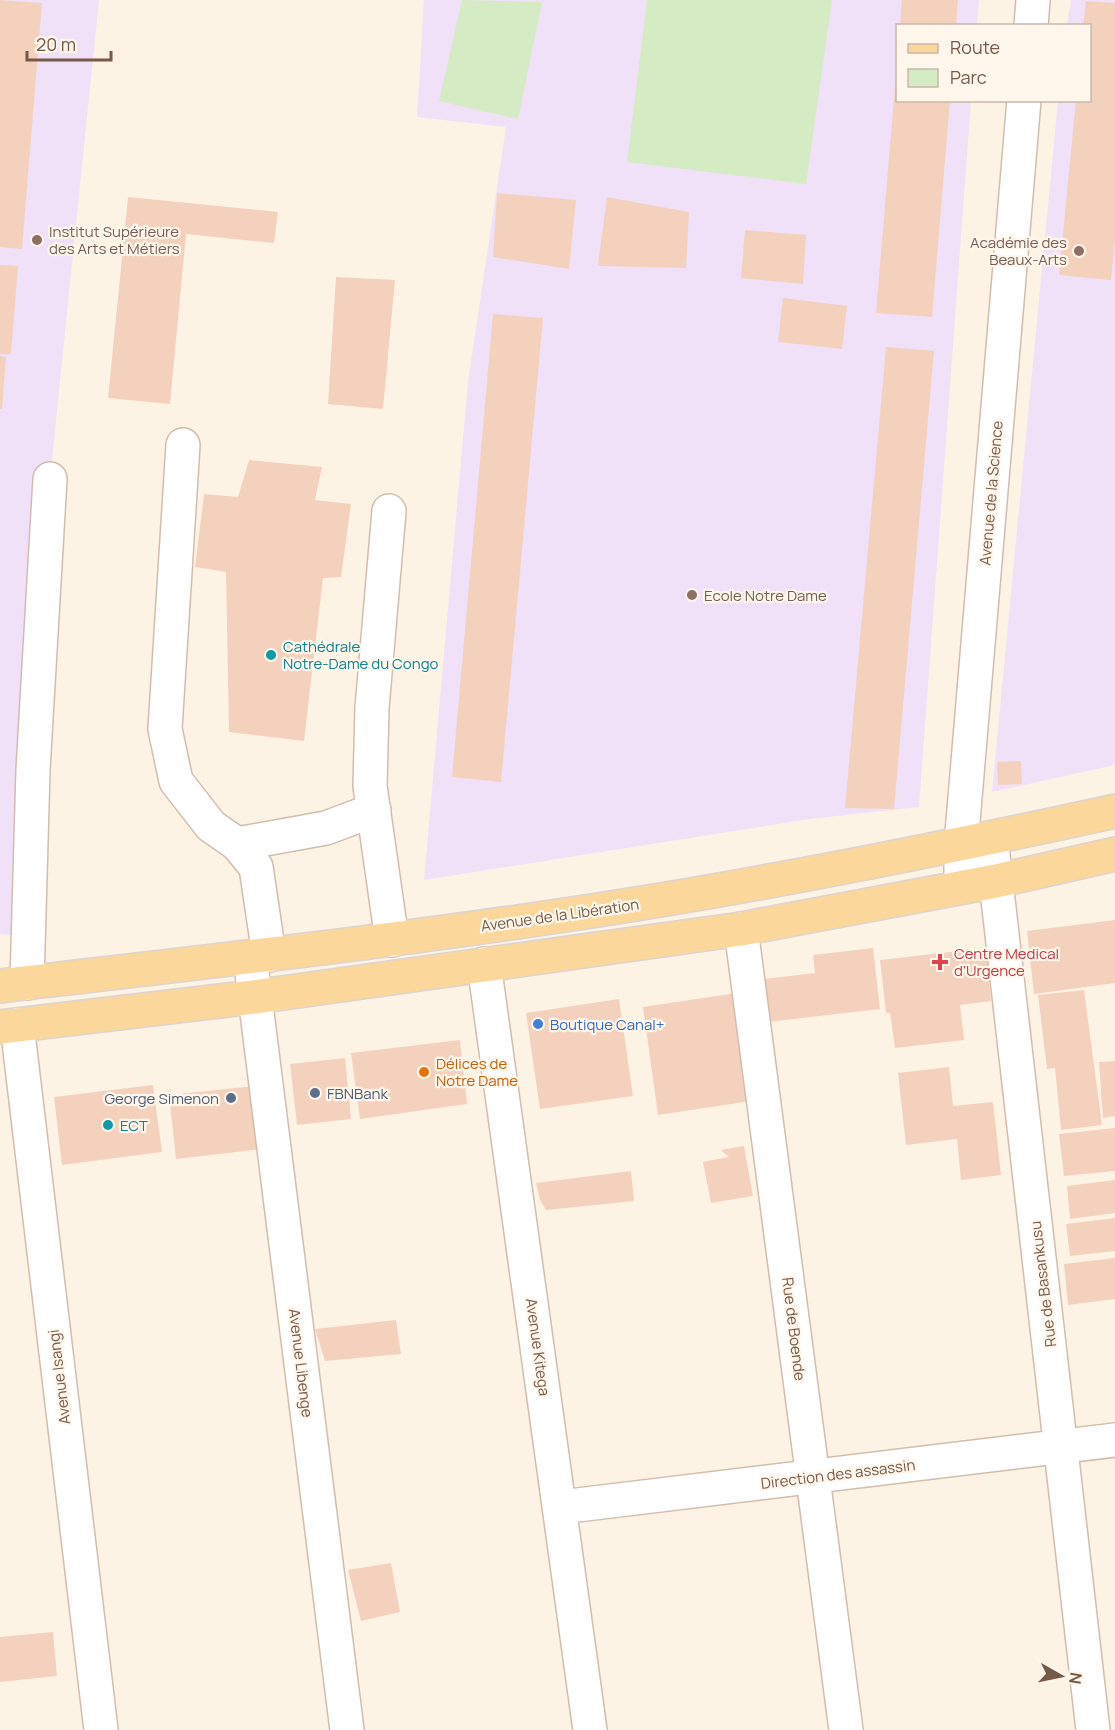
<svg xmlns="http://www.w3.org/2000/svg" width="1115" height="1730" font-family="Manrope,sans-serif">
<style>
.education{fill:#f0e1f9}
.green{fill:#d4ebc3}
.building{fill:#f3d1bc}
.lines{fill:none;stroke-linecap:round;stroke-linejoin:round}
.minor-casing{stroke:#d1bdad;stroke-width:36}
.major-casing{stroke:#dbd4d0;stroke-width:36}
.minor{stroke:#fff;stroke-width:33}
.major{stroke:#fcd79c;stroke-width:33}
.education-dot{fill:#8d6e63;stroke:#fff7ec;stroke-width:2}
.culture-dot{fill:#0f9aa8;stroke:#fff7ec;stroke-width:2}
.health-dot{fill:#e0444e;stroke:#fff7ec;stroke-width:2}
.shop-dot{fill:#3f7fe0;stroke:#fff7ec;stroke-width:2}
.food-dot{fill:#e8710a;stroke:#fff7ec;stroke-width:2}
.service-dot{fill:#5c6f8a;stroke:#fff7ec;stroke-width:2}
.labels{text-anchor:middle;dominant-baseline:central;stroke-width:4.5;stroke-linejoin:round;paint-order:stroke}
.education-label{font-size:15px;fill:#785e54;stroke:#fff7ec;text-anchor:start}
.street-label{font-size:15px;fill:#765949;stroke:#fff7ec}
.culture-label{font-size:15px;fill:#0d838f;stroke:#fff7ec;text-anchor:start}
.health-label{font-size:15px;fill:#be3a42;stroke:#fff7ec;text-anchor:start}
.shop-label{font-size:15px;fill:#366cbe;stroke:#fff7ec;text-anchor:start}
.food-label{font-size:15px;fill:#c56008;stroke:#fff7ec;text-anchor:start}
.service-label{font-size:15px;fill:#4e5e75;stroke:#fff7ec;text-anchor:start}
</style>
<rect width="100%" height="100%" fill="#fdf3e5"/>
<!-- education -->
<g class="education">
<polygon points="0,0 99,0 50,479 29,937 0,934"/>
<polygon points="424,0 979,0 977,25 898,26 898,100 971,101 919,807 809,819 424,880 468,382 506,127 417,117"/>
<polygon points="1071,0 1115,0 1115,765 992,792 1058,101 1090,100 1090,26 1067,25"/>
</g>
<!-- green -->
<g class="green">
<polygon points="462,0 542,2 518,119 439,101"/>
<polygon points="647,0 832,0 806,184 627,162"/>
</g>
<!-- building -->
<g class="building">
<polygon points="0,0 42,3 22,249 0,247"/>
<polygon points="902,0 958,0 956,26 900,26"/>
<polygon points="1086,1 1115,3 1115,241 1111,280 1059,275 1076,100 1090,100 1090,26 1083,26"/>
<polygon points="896,74 898,100 950,100 932,317 876,313"/>
<polygon points="497,193 576,200 569,269 493,257"/>
<polygon points="128,197 278,212 274,243 186,234 170,404 108,398"/>
<polygon points="607,197 689,212 686,268 601,266 598,264"/>
<polygon points="745,230 806,235 803,284 741,278"/>
<polygon points="0,265 18,266 11,354 0,354"/>
<polygon points="336,277 395,280 383,409 328,404"/>
<polygon points="783,298 847,306 842,349 778,342"/>
<polygon points="493,314 543,318 501,782 452,777"/>
<polygon points="886,347 934,351 894,809 845,808"/>
<polygon points="0,356 6,357 2,409 0,409"/>
<polygon points="249,460 322,467 315,500 351,504 341,577 323,578 304,741 229,732 226,572 195,567 204,494 238,497"/>
<polygon points="1021,761 1022,784 998,785 997,762"/>
<polygon points="1115,920 1115,983 1034,994 1027,931"/>
<polygon points="873,948 880,1009 768,1022 764,979 815,973 813,955"/>
<polygon points="986,948 991,1001 960,1005 964,1040 895,1048 890,1013 886,1013 880,960"/>
<polygon points="1084,990 1102,1125 1061,1130 1055,1068 1047,1069 1038,995"/>
<polygon points="743,992 758,1100 658,1115 643,1007"/>
<polygon points="619,999 633,1096 540,1109 526,1013"/>
<polygon points="460,1040 467,1104 360,1119 351,1053"/>
<polygon points="345,1058 351,1119 297,1125 290,1064"/>
<polygon points="1115,1061 1115,1116 1103,1118 1099,1062"/>
<polygon points="949,1067 953,1106 993,1102 1001,1175 961,1180 957,1139 906,1145 898,1073"/>
<polygon points="153,1085 162,1152 62,1165 54,1097"/>
<polygon points="255,1086 262,1149 176,1159 169,1095"/>
<polygon points="1115,1128 1115,1171 1064,1176 1059,1134"/>
<polygon points="744,1146 753,1196 711,1203 703,1162 729,1157 721,1150"/>
<polygon points="631,1171 634,1201 546,1210 540,1200 536,1183"/>
<polygon points="1115,1180 1115,1213 1070,1219 1067,1186"/>
<polygon points="1115,1218 1115,1251 1070,1256 1066,1224"/>
<polygon points="1115,1258 1115,1299 1068,1305 1064,1264"/>
<polygon points="396,1320 401,1354 325,1361 315,1329"/>
<polygon points="391,1563 400,1612 361,1621 348,1570"/>
<polygon points="53,1632 57,1676 0,1682 0,1637"/>
</g>
<g class="lines">
<!-- minor casing -->
<g class="minor-casing">
<g id="minor">
<polyline points="1031,26 1033,0"/>
<polyline points="183,445 165,729 176,781 211,826 237,844 256,867 269,955"/>
<polyline points="389,511 372,708 370,786 392,940"/>
<polyline points="991,838 1093,1730"/>
<polyline points="237,844 326,828 374,810"/>
<polyline points="961,886 961,845 1024,100"/>
<polyline points="741,929 846,1730"/>
<polyline points="250,957 347,1730"/>
<polyline points="484,964 590,1730"/>
<polyline points="27,983 33,770 50,479"/>
<polyline points="17,1025 101,1730"/>
<polyline points="561,1507 1115,1440"/>
</g>
</g>
<!-- major casing -->
<g class="major-casing">
<g id="major">
<path d="M0 986C212 961 425 938 636 904 797 878 956 846 1115 811"/>
<polyline points="0,1027 254,997 741,929 996,881 1115,854"/>
</g>
</g>
<!-- minor -->
<use href="#minor" class="minor"/>
<!-- major -->
<use href="#major" class="major"/>
</g>
<!-- markers -->
<g class="education-dot">
<circle cx="37" cy="240" r="6"/>
<circle cx="1079" cy="251" r="6"/>
<circle cx="692" cy="595" r="6"/>
</g>
<g class="culture-dot">
<circle cx="271" cy="655" r="6"/>
<circle cx="108" cy="1125" r="6"/>
</g>
<path class="health-dot" d="M937 953h6v6h6v6h-6v6h-6v-6h-6v-6h6z"/>
<circle class="shop-dot" cx="538" cy="1024" r="6"/>
<circle class="food-dot" cx="424" cy="1072" r="6"/>
<g class="service-dot">
<circle cx="315" cy="1093" r="6"/>
<circle cx="231" cy="1098" r="6"/>
</g>
<g class="labels">
<!-- education labels -->
<g class="education-label">
<text x="49" y="231">Institut Supérieure<tspan x="49" dy="17">des Arts et Métiers</tspan></text>
<text x="1067" y="242" text-anchor="end">Académie des<tspan x="1067" dy="17">Beaux-Arts</tspan></text>
<text x="704" y="595">Ecole Notre Dame</text>
</g>
<!-- street labels -->
<g class="street-label">
<text transform="translate(991 493) rotate(-85)">Avenue de la Science</text>
<text transform="translate(560 915) rotate(-8)">Avenue de la Libération</text>
<text transform="translate(1043 1284) rotate(-97)">Rue de Basankusu</text>
<text transform="translate(794 1329) rotate(83)">Rue de Boende</text>
<text transform="translate(538 1347) rotate(82)">Avenue Kitega</text>
<text transform="translate(301 1363) rotate(83)">Avenue Libenge</text>
<text transform="translate(59 1377) rotate(-97)">Avenue Isangi</text>
<text transform="translate(838 1474) rotate(-7)">Direction des assassin</text>
</g>
<!-- culture labels -->
<g class="culture-label">
<text x="283" y="646">Cathédrale<tspan x="283" dy="17">Notre-Dame du Congo</tspan></text>
<text x="120" y="1125">ECT</text>
</g>
<!-- health labels -->
<g class="health-label">
<text x="954" y="953">Centre Medical<tspan x="954" dy="17">d'Urgence</tspan></text>
</g>
<!-- shop labels -->
<g class="shop-label">
<text x="550" y="1024">Boutique Canal+</text>
</g>
<!-- food labels -->
<g class="food-label">
<text x="436" y="1063">Délices de<tspan x="436" dy="17">Notre Dame</tspan></text>
</g>
<!-- service labels -->
<g class="service-label">
<text x="327" y="1093">FBNBank</text>
<text x="219" y="1098" text-anchor="end">George Simenon</text>
</g>
</g>
<!-- legend -->
<rect x="896" y="24" width="195" height="78" fill="#fff7ec" stroke="#c8b8ab" stroke-width="1.5"/>
<rect x="908" y="44" width="30" height="9" fill="#fcd79c" stroke="#c8b8ab" stroke-width="1.5"/>
<text x="950" y="54" font-size="18" fill="#765949">Route</text>
<rect x="908" y="69" width="30" height="18" fill="#d4ebc3" stroke="#c8b8ab" stroke-width="1.5"/>
<text x="950" y="84" font-size="18" fill="#765949">Parc</text>
<!-- north arrow -->
<g transform="translate(1061 1676) rotate(99)" stroke="#fff7ec" stroke-width="4.5" paint-order="stroke">
<path d="M0-4.5L10 22L0 15L-10 22Z" fill="#765949"/>
<text y="-9" font-size="16" font-weight="bold" text-anchor="middle" fill="#765949">N</text>
</g>
<!-- scale -->
<path d="M27 51v9h84v-9" fill="none" stroke="#765949" stroke-width="3"/>
<text x="36" y="51" font-size="18" fill="#765949" stroke="#fff7ec" stroke-width="4.5" paint-order="stroke">20 m</text>
</svg>
